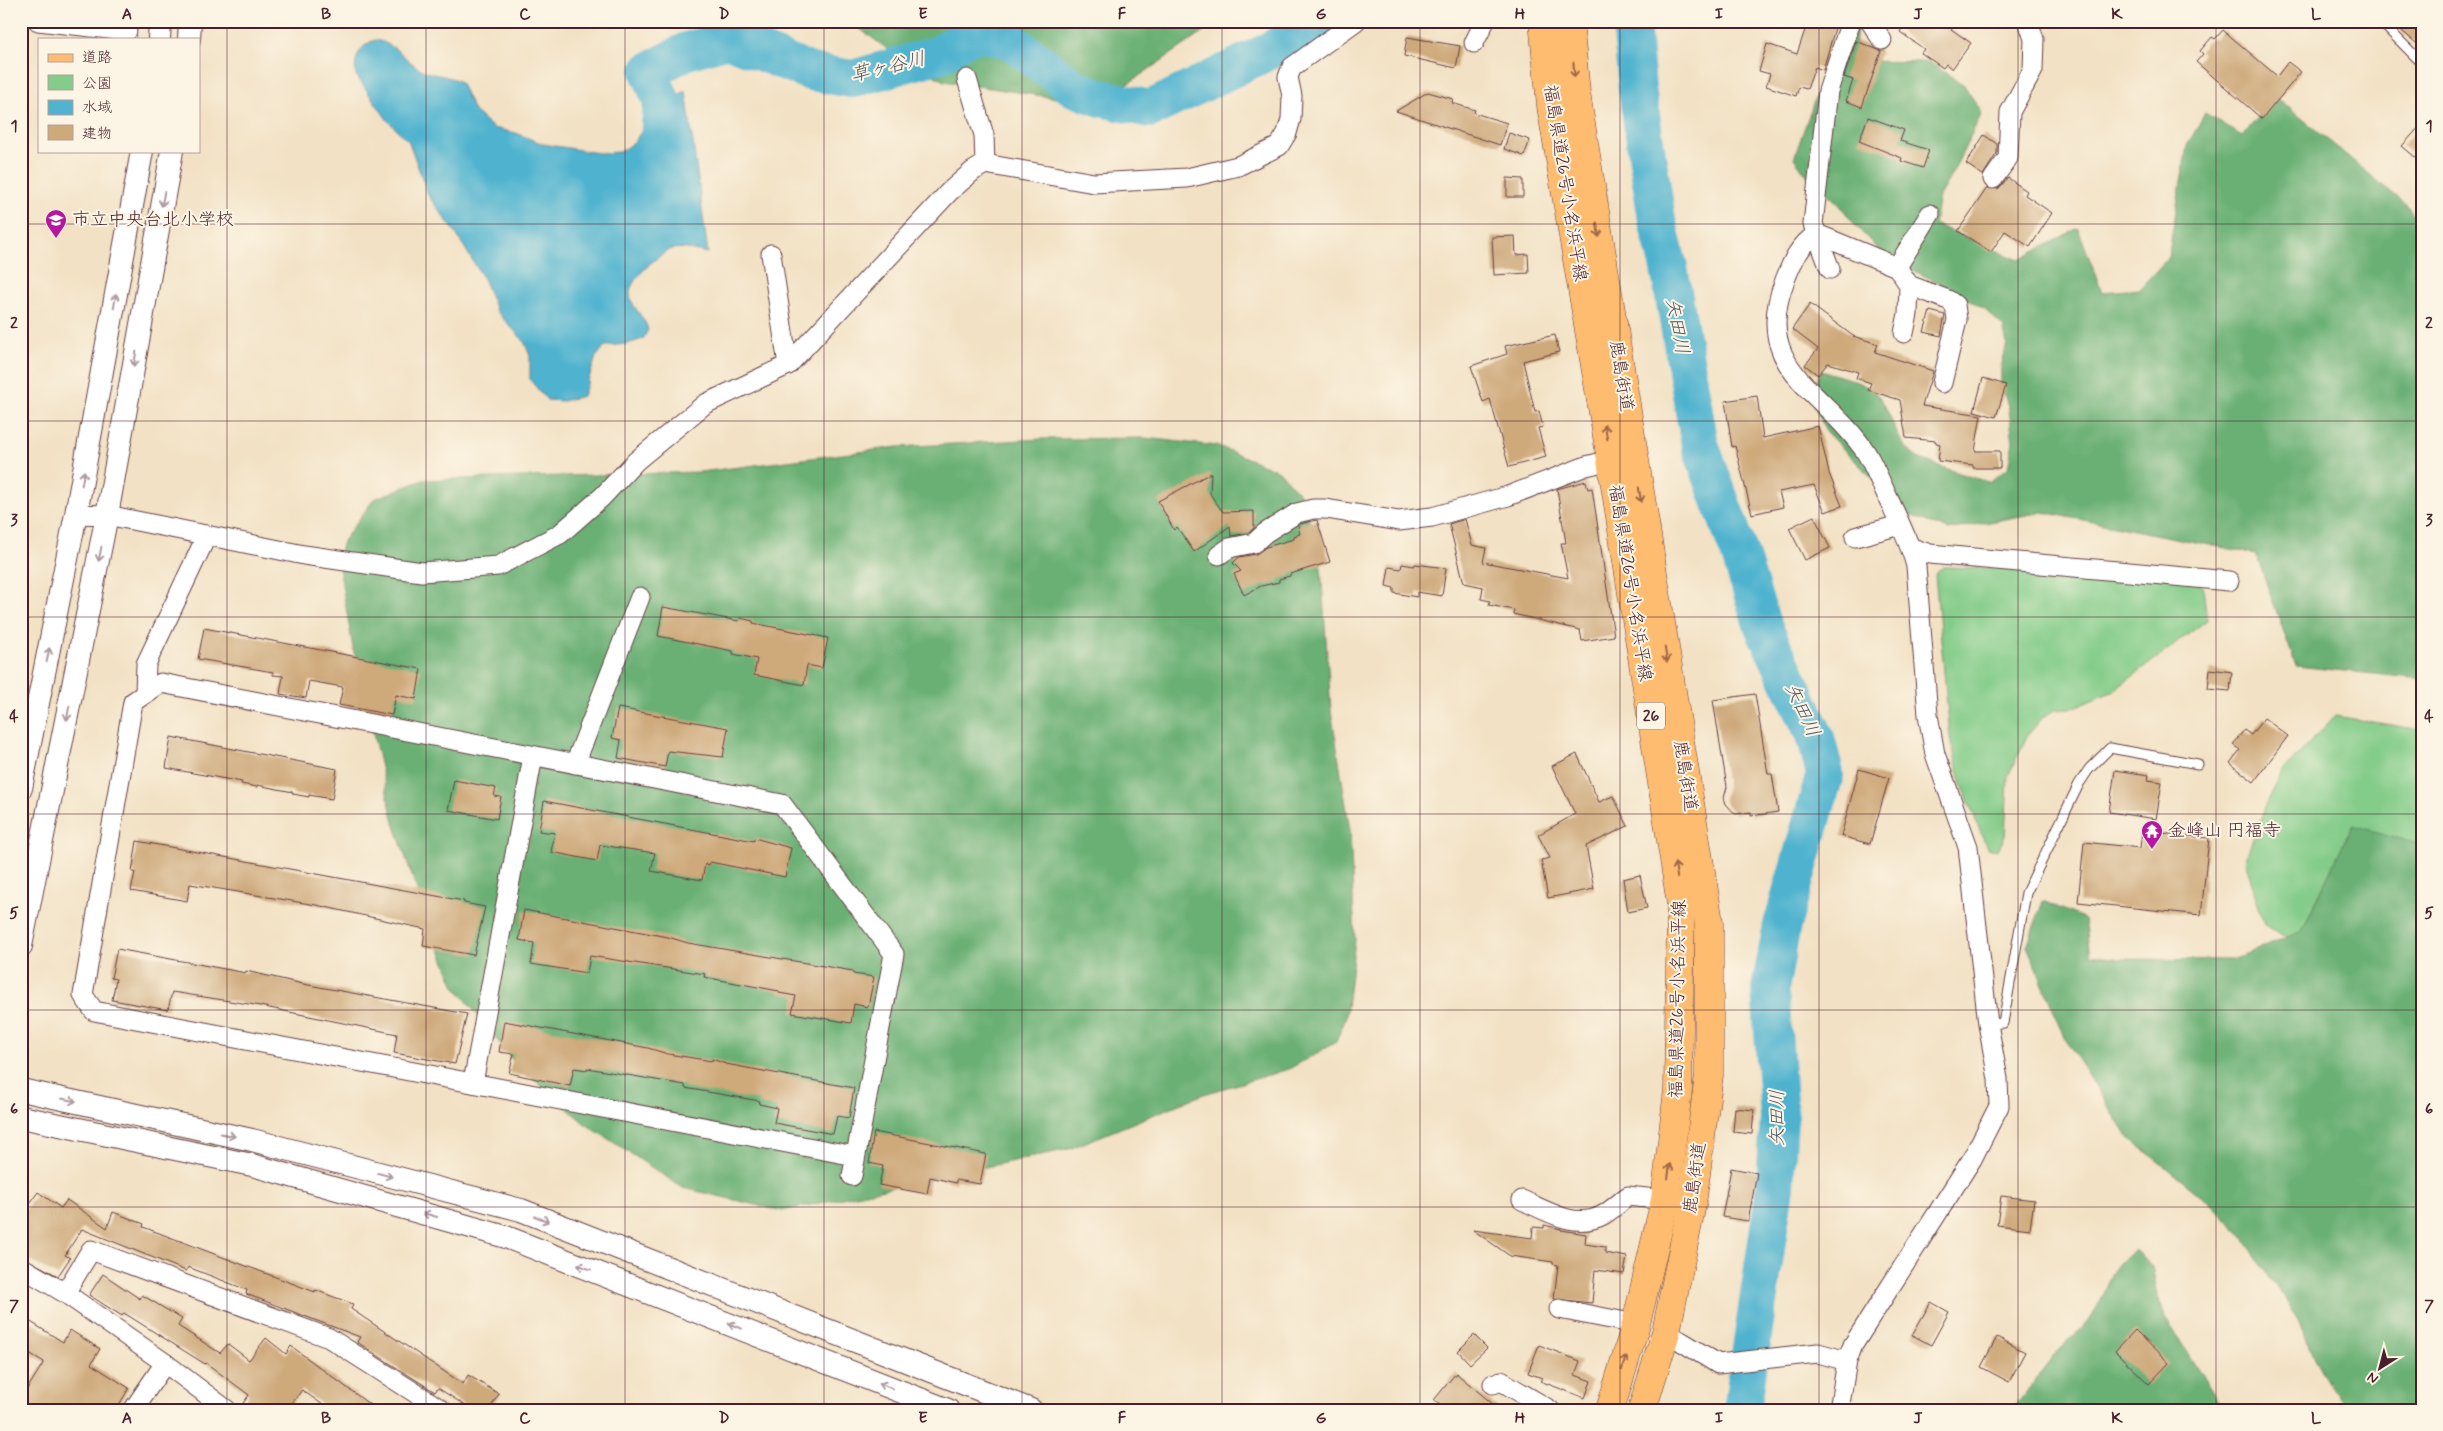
<svg xmlns="http://www.w3.org/2000/svg" width="2443" height="1431" font-family="Mynerve,'Klee One',sans-serif">
<style>
.green{fill:#83cc89;stroke:#66765a}
.forest{fill:#6ab075;stroke:#5a6850}
.water{fill:#50b3cf;stroke:#4d697d}
.lines{fill:none;stroke-linecap:round;stroke-linejoin:round}
.river{stroke:#50b3cf;stroke-width:38}
.building{fill:#cea97a}
.service-casing{stroke:#633c42;stroke-width:11}
.minor-casing{stroke:#633c42;stroke-width:21}
.tertiary-casing{stroke:#633c42;stroke-width:24}
.primary-casing{stroke:#633c42;stroke-width:29}
.service{stroke:#fff;stroke-width:9}
.minor{stroke:#fff;stroke-width:19}
.tertiary{stroke:#fff;stroke-width:22}
.primary{stroke:#febc70;stroke-width:28}
.oneway{stroke:#9b664a}
.oneway2{stroke:#ae9aa0}
.grid{fill:none;stroke:#4a1f2b;stroke-width:1;stroke-opacity:0.55}
.labels{text-anchor:middle;dominant-baseline:central;stroke-width:4;stroke-linejoin:round;paint-order:stroke}
.shield{fill:#fcf5e5;stroke:#7f5f63;stroke-width:1}
.shield-label{font-size:16px;font-weight:bold;fill:#4a1f2b}
.street-label{font-size:18px;fill:#4a1f2b;stroke:#fcf5e5}
.poi-label{font-size:18px;fill:#4a1f2b;stroke:#fcf5e5;text-anchor:start}
.water-label{font-size:19px;font-style:italic;fill:#4c5364;stroke:#fcf5e5}
.neatline{fill:none;stroke:#4a1f2b;stroke-width:2}
.grid-label{font-size:16px;text-anchor:middle;font-weight:bold;fill:#4a1f2b}
</style>
<rect width="100%" height="100%" fill="#fcf5e5"/>
<filter id="ink" filterUnits="userSpaceOnUse"><feTurbulence type="fractalNoise" baseFrequency=".02" numOctaves="2"/><feDisplacementMap in="SourceGraphic" scale="10" xChannelSelector="R" yChannelSelector="G"/><feConvolveMatrix kernelMatrix="1 2 1 2 8 2 1 2 1" color-interpolation-filters="sRGB"/></filter>
<filter id="wash" filterUnits="userSpaceOnUse"><feTurbulence type="fractalNoise" baseFrequency=".0096" numOctaves="4" result="noise"/><feDisplacementMap in="SourceGraphic" scale="20" xChannelSelector="R" yChannelSelector="G"/><feGaussianBlur stdDeviation="1.12" result="paint"/><feColorMatrix in="noise" values="0 0 0 0 0 0 0 0 0 0 0 0 0 0 0 0 0 1.4 0 .05"/><feComposite in="paint" operator="in"/></filter>
<g filter="url(#wash)">
<rect width="100%" height="100%" fill="#f2e1c4"/>
<!-- green -->
<g class="green">
<polygon points="1943,567 2189,572 2203,588 2207,620 2112,692 2070,709 2055,710 2043,717 2027,736 2008,776 2005,836 1998,850 1987,848 1961,782 1950,737 1935,574"/>
<polygon points="2335,716 2422,730 2422,850 2308,934 2293,941 2264,925 2245,860 2265,807 2283,771"/>
</g>
<!-- forest -->
<g class="forest">
<polygon points="849,21 1211,21 1205,31 1126,85 1056,98 944,81 886,48"/>
<path d="M1857 21 1854 61 1929 62 1964 85 1982 113 1953 172 1939 196 1934 224 2019 260 2078 228 2102 292 2139 289 2168 258 2187 146 2205 113 2242 136 2276 97 2408 206 2422 230V679L2296 666 2256 554 2042 512 1948 530 1910 515 1827 433 1810 396 1821 371C1841 376 1871 383 1882 401 1895 422 1894 439 1916 457 1920 460 1982 481 1989 482L2008 468 2013 442 2009 409 2001 385V368L2007 344 2003 326 1984 309 1954 290 1885 257 1856 226 1838 203 1808 177 1794 158 1836 38Z"/>
<polygon points="1144,438 1218,446 1279,471 1304,499 1321,568 1331,710 1350,830 1355,940 1346,1016 1336,1042 1289,1069 1204,1094 1069,1149 782,1211 683,1188 584,1123 515,1063 455,986 426,917 394,823 353,648 338,561 343,541 374,499 423,480 700,472 898,447 1041,439"/>
<polygon points="2352,825 2422,845 2422,1410 2349,1410 2331,1388 2314,1358 2299,1320 2242,1236 2212,1205 2128,1137 2066,1040 2027,946 2043,901 2085,919 2090,955 2120,959 2232,960 2302,931"/>
<path d="M2136 1250 2152 1267 2162 1312 2223 1410H2015L2017 1404C2033 1384 2048 1362 2065 1343 2071 1337 2079 1332 2085 1325 2107 1300 2103 1267 2136 1250Z"/>
</g>
<!-- water -->
<path class="water" d="M375 40C396 43 405 61 422 70 434 76 449 75 460 82L474 111 493 128 516 133 543 144 599 153 620 152 635 141 651 117 647 109 686 91 708 253C696 251 684 247 673 249 661 251 630 280 630 292 629 306 645 316 648 330L643 339 627 344 605 346 596 357 583 396 563 401 547 400 530 380V356L524 341 497 312 482 276 455 232 428 195 409 142 388 121 356 75C353 59 360 45 375 40Z"/>
<g class="lines">
<!-- river -->
<g class="river">
<polyline points="1631,21 1637,89 1657,220 1669,268 1700,445 1739,552 1762,624 1816,738 1825,774 1782,925 1770,989 1779,1117 1775,1187 1742,1410"/>
<polyline points="658,154 662,102 649,71 687,51 727,39 811,72 852,79 940,54 963,39 982,33 1011,41 1074,88 1101,98 1150,109 1267,52 1321,21"/>
</g>
</g>
<g id="blocks">
<!-- building -->
<g class="building">
<polygon points="1808,21 1837,21 1823,70 1815,67 1807,89 1799,87 1796,96 1766,86 1770,74 1759,71 1767,44 1797,54"/>
<polygon points="1907,21 1956,21 1951,29 1971,43 1952,69 1946,64 1943,68 1921,53 1924,49 1900,32"/>
<polygon points="2390,21 2422,21 2422,48"/>
<polygon points="2223,30 2277,76 2288,62 2301,72 2262,119 2196,62 2203,54 2200,51 2212,37 2215,39"/>
<polygon points="1407,37 1460,46 1456,68 1404,56"/>
<polygon points="1856,41 1881,51 1862,107 1846,101 1853,80 1844,77"/>
<polygon points="1428,92 1453,99 1452,103 1475,110 1474,113 1507,123 1500,145 1396,111"/>
<polygon points="1868,117 1904,130 1900,141 1929,150 1923,168 1901,161 1902,158 1859,141"/>
<polygon points="2422,124 2422,163 2402,146"/>
<polygon points="1509,133 1530,140 1524,156 1504,149"/>
<polygon points="1984,135 1997,144 1997,153 1983,175 1966,164"/>
<polygon points="1507,178 1523,179 1523,197 1507,197"/>
<polygon points="2008,178 2027,191 2025,195 2052,213 2030,247 2005,231 1991,252 1958,231 1987,188 1998,189"/>
<polygon points="1515,236 1516,255 1528,254 1529,273 1494,275 1492,237"/>
<polygon points="1810,304 1853,336 1878,344 1875,352 1933,371 1922,406 1981,415 1975,451 2000,451 2000,468 1973,468 1973,465 1938,461 1940,444 1936,443 1936,441 1906,438 1900,400 1868,390 1871,383 1856,378 1858,372 1828,363 1818,375 1805,365 1818,349 1792,329"/>
<polygon points="1930,311 1945,315 1941,336 1924,332"/>
<polygon points="1555,335 1559,352 1523,361 1535,412 1539,411 1543,427 1538,428 1546,457 1509,467 1490,399 1483,402 1471,366 1507,354 1505,346"/>
<polygon points="1983,378 2006,385 1996,417 1974,411"/>
<polygon points="1757,396 1763,438 1818,426 1829,473 1842,506 1825,512 1814,485 1779,492 1783,507 1752,514 1735,446 1732,447 1725,401"/>
<polygon points="1211,473 1210,494 1223,512 1254,511 1254,528 1249,533 1231,536 1230,526 1194,552 1177,527 1174,530 1158,501"/>
<polygon points="1586,481 1588,489 1592,488 1614,636 1582,641 1580,630 1513,614 1514,610 1489,605 1490,601 1481,599 1483,587 1464,583 1449,524 1465,519 1472,545 1486,548 1483,562 1568,578 1561,543 1566,543 1557,489"/>
<polygon points="1814,516 1830,548 1805,560 1789,528"/>
<polygon points="1317,520 1330,562 1290,574 1290,576 1279,579 1279,582 1261,586 1244,595 1234,574 1241,571 1233,563 1239,557 1256,554 1266,547 1294,539 1294,536 1300,534 1298,527 1300,524"/>
<polygon points="1402,564 1414,566 1415,564 1446,568 1442,596 1417,592 1417,597 1394,593 1394,588 1386,586 1389,567 1401,569"/>
<polygon points="663,607 739,621 740,618 753,621 753,623 828,638 822,668 807,665 804,685 754,675 757,659 733,654 733,651 658,636"/>
<polygon points="204,628 421,669 416,699 396,695 392,715 339,705 343,687 309,681 306,698 280,694 283,676 273,675 273,672 198,659"/>
<polygon points="2210,669 2232,672 2230,691 2208,689"/>
<polygon points="1755,694 1768,774 1772,774 1778,812 1751,816 1751,812 1735,814 1726,804 1724,798 1727,787 1713,700"/>
<polygon points="618,708 728,728 723,757 668,751 665,767 618,758 621,740 612,738"/>
<polygon points="2264,718 2288,736 2254,782 2230,763 2240,750 2233,745 2244,730 2251,735"/>
<polygon points="171,737 337,769 332,799 309,795 309,797 293,794 293,792 257,785 257,787 241,784 242,782 166,768"/>
<polygon points="1577,754 1599,802 1613,796 1628,826 1586,846 1594,889 1548,898 1541,860 1550,858 1538,835 1575,814 1552,766"/>
<polygon points="1859,769 1889,778 1870,844 1841,836"/>
<polygon points="2115,770 2149,775 2148,780 2162,782 2156,819 2109,812"/>
<polygon points="454,780 496,788 494,796 501,797 497,819 448,810"/>
<polygon points="544,801 754,841 754,838 791,848 785,877 710,862 709,865 705,864 702,880 651,871 655,853 600,845 597,861 551,852 555,833 539,831"/>
<polygon points="2142,831 2209,838 2201,915 2078,902 2084,842 2140,848"/>
<polygon points="137,841 464,901 464,903 485,907 474,955 423,946 425,929 316,905 190,884 187,901 131,891 135,872 132,872"/>
<polygon points="1640,875 1647,908 1628,912 1623,879"/>
<polygon points="524,910 668,937 688,943 853,971 853,974 874,977 868,1007 854,1004 851,1023 792,1013 796,996 779,993 779,991 704,977 705,974 590,956 587,973 531,964 534,943 519,940"/>
<polygon points="117,949 246,973 246,971 303,984 467,1014 455,1064 394,1053 397,1034 255,1005 172,992 168,1010 112,1000 116,979 111,978"/>
<polygon points="504,1021 648,1048 668,1054 712,1061 712,1059 726,1064 854,1088 849,1118 837,1116 833,1134 774,1123 777,1108 759,1104 760,1101 685,1088 685,1085 587,1068 587,1070 574,1068 570,1086 509,1073 514,1054 499,1052"/>
<polygon points="1735,1108 1754,1110 1752,1134 1733,1132"/>
<polygon points="874,1132 986,1154 980,1184 956,1180 956,1183 930,1177 927,1194 879,1185 883,1166 869,1163"/>
<polygon points="1731,1168 1757,1173 1748,1221 1722,1217"/>
<polygon points="38,1192 61,1208 67,1200 107,1228 113,1212 144,1224 143,1227 315,1292 315,1290 353,1304 351,1309 463,1384 468,1375 499,1394 489,1410 472,1410 438,1388 435,1392 383,1359 357,1342 360,1337 246,1294 247,1290 188,1267 186,1271 82,1229 65,1255 70,1258 58,1276 21,1256 21,1216"/>
<polygon points="2001,1196 2034,1200 2030,1229 1997,1225"/>
<polygon points="1544,1225 1561,1229 1561,1230 1586,1234 1585,1244 1605,1247 1605,1253 1627,1257 1624,1274 1595,1270 1592,1303 1554,1299 1558,1265 1553,1264 1553,1262 1510,1256 1473,1230 1532,1238 1533,1227 1544,1228"/>
<polygon points="103,1274 140,1299 142,1295 182,1319 178,1326 220,1353 228,1344 249,1360 266,1338 286,1354 291,1346 377,1410 330,1410 302,1390 287,1410 238,1410 249,1395 206,1363 205,1364 124,1313 122,1316 89,1295"/>
<polygon points="1931,1302 1949,1312 1931,1345 1912,1335"/>
<polygon points="21,1316 63,1342 70,1330 100,1349 91,1364 129,1388 116,1410 21,1410 21,1399 44,1362 21,1348"/>
<polygon points="2135,1330 2169,1363 2149,1384 2115,1351"/>
<polygon points="1474,1335 1487,1348 1470,1364 1458,1351"/>
<polygon points="1997,1337 2025,1352 2009,1382 1981,1367"/>
<polygon points="1539,1345 1580,1361 1575,1375 1591,1381 1585,1398 1540,1381 1542,1378 1528,1373"/>
<polygon points="1456,1373 1500,1410 1446,1410 1434,1400"/>
</g>
</g>
</g>
<g filter="url(#ink)">
<use href="#blocks" fill-opacity="0" stroke="#633c42" stroke-width="1"/>
<g class="lines">
<!-- service casing -->
<g class="service-casing">
<g id="service">
<polyline points="2380,21 2422,63"/>
<polyline points="1988,1024 2003,1023 2026,893 2079,784 2089,769 2110,748 2198,764"/>
</g>
</g>
<!-- minor casing -->
<g class="minor-casing">
<g id="minor">
<polyline points="38,21 127,31"/>
<polyline points="1870,21 1882,40"/>
<polyline points="1474,43 1485,21"/>
<polyline points="967,79 984,135 985,164"/>
<polyline points="1993,179 2008,158 2010,112 2033,70 2034,39 2028,21"/>
<polyline points="771,254 788,365"/>
<polyline points="1897,267 1930,214"/>
<polyline points="1830,269 1813,224 1828,91 1851,21"/>
<polyline points="1904,333 1908,314 1909,285"/>
<polyline points="76,514 107,515 304,555 422,572 498,566 560,534 602,497 636,461 705,404 788,365 949,192 973,171 985,164 1094,183 1187,178 1238,166 1279,146 1287,133 1291,119 1292,96 1288,77 1292,67 1356,21"/>
<polyline points="1855,537 1900,525"/>
<polyline points="1912,548 1930,554 2229,581"/>
<polyline points="1219,555 1229,548 1254,543 1265,533 1297,513 1313,509 1326,509 1399,521 1432,517 1508,496 1586,466 1611,460"/>
<polyline points="145,693 146,664 207,535"/>
<polyline points="575,764 640,597"/>
<polyline points="473,1083 533,756"/>
<polyline points="852,1176 894,954 782,804 161,683 133,702 83,995 94,1011 855,1156"/>
<path d="M1522 1200C1547 1211 1576 1230 1603 1215 1612 1210 1620 1202 1628 1196L1665 1200"/>
<polyline points="21,1267 65,1293 91,1250 329,1338 442,1410"/>
<polyline points="65,1293 165,1363 227,1410"/>
<polyline points="1559,1309 1636,1324"/>
<polyline points="1666,1332 1718,1364 1818,1353 1847,1361"/>
<polyline points="1493,1384 1501,1381 1550,1410"/>
<polyline points="133,1410 165,1363"/>
<path d="M1839 1410 1847 1361 1853 1345 1972 1159 1999 1106 1998 1079 1988 1024 1968 847 1935 754 1928 715 1916 566C1909 539 1895 514 1884 489 1878 477 1873 463 1865 451 1824 390 1750 369 1785 280 1792 262 1799 245 1817 234L1897 267 1909 285 1948 300 1955 305 1957 320 1942 383"/>
</g>
</g>
<!-- tertiary casing -->
<g class="tertiary-casing">
<g id="tertiary">
<polyline points="159,39 160,21"/>
<polyline points="189,39 190,21"/>
<polyline points="21,788 76,514 142,151"/>
<polyline points="21,946 107,515 172,151"/>
<polyline points="21,1090 252,1140 521,1210 1031,1410"/>
<polyline points="21,1117 252,1165 506,1237 948,1410"/>
</g>
</g>
<!-- primary casing -->
<g class="primary-casing">
<g id="primary">
<polyline points="1543,21 1551,106 1611,460 1681,904 1678,1090 1665,1200 1636,1324 1610,1410"/>
<polyline points="1569,21 1576,93 1709,922 1709,1075 1692,1204 1666,1332 1642,1410"/>
</g>
</g>
<!-- service -->
<use href="#service" class="service"/>
<!-- minor -->
<use href="#minor" class="minor"/>
<!-- tertiary -->
<use href="#tertiary" class="tertiary"/>
<!-- primary -->
<use href="#primary" class="primary"/>
</g>
<!-- one-way arrows -->
<defs><path id="oneway-shaft" d="M-6 0H5M1.5-3L5.5 0L1.5 3" fill="none" stroke-width="1.6" stroke-linecap="round" stroke-linejoin="round" transform="scale(1.25)"/></defs>
<g class="oneway">
<use href="#oneway-shaft" transform="translate(1574 70) rotate(85)"/>
<use href="#oneway-shaft" transform="translate(1598 230) rotate(81)"/>
<use href="#oneway-shaft" transform="translate(1606 432) rotate(-100)"/>
<use href="#oneway-shaft" transform="translate(1640 495) rotate(81)"/>
<use href="#oneway-shaft" transform="translate(1666 655) rotate(81)"/>
<use href="#oneway-shaft" transform="translate(1676 870) rotate(-99)"/>
<use href="#oneway-shaft" transform="translate(1669 1171) rotate(-83)"/>
<use href="#oneway-shaft" transform="translate(1624 1363) rotate(-73)"/>
</g>
<g class="oneway2">
<use href="#oneway-shaft" transform="translate(163 199) rotate(100)"/>
<use href="#oneway-shaft" transform="translate(115 301) rotate(-80)"/>
<use href="#oneway-shaft" transform="translate(135 359) rotate(100)"/>
<use href="#oneway-shaft" transform="translate(83 478) rotate(-80)"/>
<use href="#oneway-shaft" transform="translate(100 554) rotate(101)"/>
<use href="#oneway-shaft" transform="translate(48 655) rotate(-79)"/>
<use href="#oneway-shaft" transform="translate(68 713) rotate(101)"/>
<use href="#oneway-shaft" transform="translate(69 1100) rotate(12)"/>
<use href="#oneway-shaft" transform="translate(228 1135) rotate(12)"/>
<use href="#oneway-shaft" transform="translate(385 1175) rotate(15)"/>
<use href="#oneway-shaft" transform="translate(430 1215) rotate(-164)"/>
<use href="#oneway-shaft" transform="translate(542 1219) rotate(21)"/>
<use href="#oneway-shaft" transform="translate(584 1267) rotate(-159)"/>
<use href="#oneway-shaft" transform="translate(735 1326) rotate(-159)"/>
<use href="#oneway-shaft" transform="translate(886 1386) rotate(-159)"/>
</g>
</g>
<!-- grid -->
<path class="grid" d="M227 21V1410M426 21V1410M625 21V1410M824 21V1410M1022 21V1410M1222 21V1410M1420 21V1410M1620 21V1410M1819 21V1410M2018 21V1410M2216 21V1410M21 224H2422M21 421H2422M21 617H2422M21 814H2422M21 1010H2422M21 1207H2422"/>
<!-- icons -->
<defs>
<g id="school-pin" transform="scale(1.125)"><path d="M0 17L-7.5 6A9.5 9.5 0 1 1 7.5 6Z" fill="#b5179e" stroke="#fcf5e5"/><path d="M0-5L7-2L0 1L-7-2ZM-4 1L0 2.5L4 1V4Q0 6-4 4Z" fill="#fff"/></g>
<g id="temple-pin" transform="scale(1.125)"><path d="M0 17L-7.5 6A9.5 9.5 0 1 1 7.5 6Z" fill="#b5179e" stroke="#fcf5e5"/><path d="M0-6L5-2H3V0L6.5 2.5H4V6H1.5V3h-3V6H-4V2.5H-6.5L-3 0V-2H-5Z" fill="#fff"/></g>
</defs>
<g fill-rule="evenodd">
<use href="#school-pin" x="56" y="220"/>
<use href="#temple-pin" x="2152" y="831"/>
</g>
<g class="labels">
<!-- shield labels -->
<rect class="shield" x="1637" y="702.5" width="28" height="27" rx="4"/>
<g class="shield-label">
<text x="1651" y="716">26</text>
</g>
<!-- street labels -->
<g class="street-label">
<text transform="translate(1565 183) rotate(81)">福島県道26号小名浜平線</text>
<text transform="translate(1621 376) rotate(81)">鹿島街道</text>
<text transform="translate(1630 583) rotate(81)">福島県道26号小名浜平線</text>
<text transform="translate(1685 776) rotate(81)">鹿島街道</text>
<text transform="translate(1678 999) rotate(-89)">福島県道26号小名浜平線</text>
<text transform="translate(1695 1178) rotate(-82)">鹿島街道</text>
</g>
<!-- poi labels -->
<g class="poi-label">
<text x="72" y="220">市立中央台北小学校</text>
<text x="2168" y="831">金峰山 円福寺</text>
</g>
<!-- water labels -->
<g class="water-label">
<text transform="translate(888 67) rotate(-13)">草ヶ谷川</text>
<text transform="translate(1677 326) rotate(79)">矢田川</text>
<text transform="translate(1802 710) rotate(65)">矢田川</text>
<text transform="translate(1777 1118) rotate(-90)">矢田川</text>
</g>
</g>
<!-- margin -->
<rect width="2443" height="1431" fill="none" stroke="#fcf5e5" stroke-width="55"/>
<!-- legend -->
<rect x="38" y="38" width="162" height="115" fill="#fcf5e5" stroke="#b59f9b"/>
<rect x="48" y="54" width="25" height="8" fill="#febc70" stroke="#b59f9b"/>
<text x="82" y="62" font-size="15" fill="#4a1f2b">道路</text>
<rect x="48" y="75" width="25" height="15" fill="#83cc89" stroke="#b59f9b"/>
<text x="82" y="88" font-size="15" fill="#4a1f2b">公園</text>
<rect x="48" y="100" width="25" height="15" fill="#50b3cf" stroke="#b59f9b"/>
<text x="82" y="112" font-size="15" fill="#4a1f2b">水域</text>
<rect x="48" y="125" width="25" height="15" fill="#cea97a" stroke="#b59f9b"/>
<text x="82" y="138" font-size="15" fill="#4a1f2b">建物</text>
<!-- north arrow -->
<g transform="translate(2380 1368) rotate(216)" stroke="#fcf5e5" stroke-width="4" paint-order="stroke">
<path d="M0-4L9 19L0 12L-9 19Z" fill="#4a1f2b"/>
<text y="-8" font-size="14" font-weight="bold" text-anchor="middle" fill="#4a1f2b">N</text>
</g>
<rect x="28" y="28" width="2388" height="1376" class="neatline"/>
<g class="grid-label">
<text x="127" y="19">A</text>
<text x="326" y="19">B</text>
<text x="525" y="19">C</text>
<text x="724" y="19">D</text>
<text x="923" y="19">E</text>
<text x="1122" y="19">F</text>
<text x="1321" y="19">G</text>
<text x="1520" y="19">H</text>
<text x="1719" y="19">I</text>
<text x="1918" y="19">J</text>
<text x="2117" y="19">K</text>
<text x="2316" y="19">L</text>
<text x="14" y="131">1</text>
<text x="2429" y="131">1</text>
<text x="14" y="328">2</text>
<text x="2429" y="328">2</text>
<text x="14" y="525">3</text>
<text x="2429" y="525">3</text>
<text x="14" y="721">4</text>
<text x="2429" y="721">4</text>
<text x="14" y="918">5</text>
<text x="2429" y="918">5</text>
<text x="14" y="1114">6</text>
<text x="2429" y="1114">6</text>
<text x="14" y="1311">7</text>
<text x="2429" y="1311">7</text>
<text x="127" y="1423">A</text>
<text x="326" y="1423">B</text>
<text x="525" y="1423">C</text>
<text x="724" y="1423">D</text>
<text x="923" y="1423">E</text>
<text x="1122" y="1423">F</text>
<text x="1321" y="1423">G</text>
<text x="1520" y="1423">H</text>
<text x="1719" y="1423">I</text>
<text x="1918" y="1423">J</text>
<text x="2117" y="1423">K</text>
<text x="2316" y="1423">L</text>
</g>
</svg>
